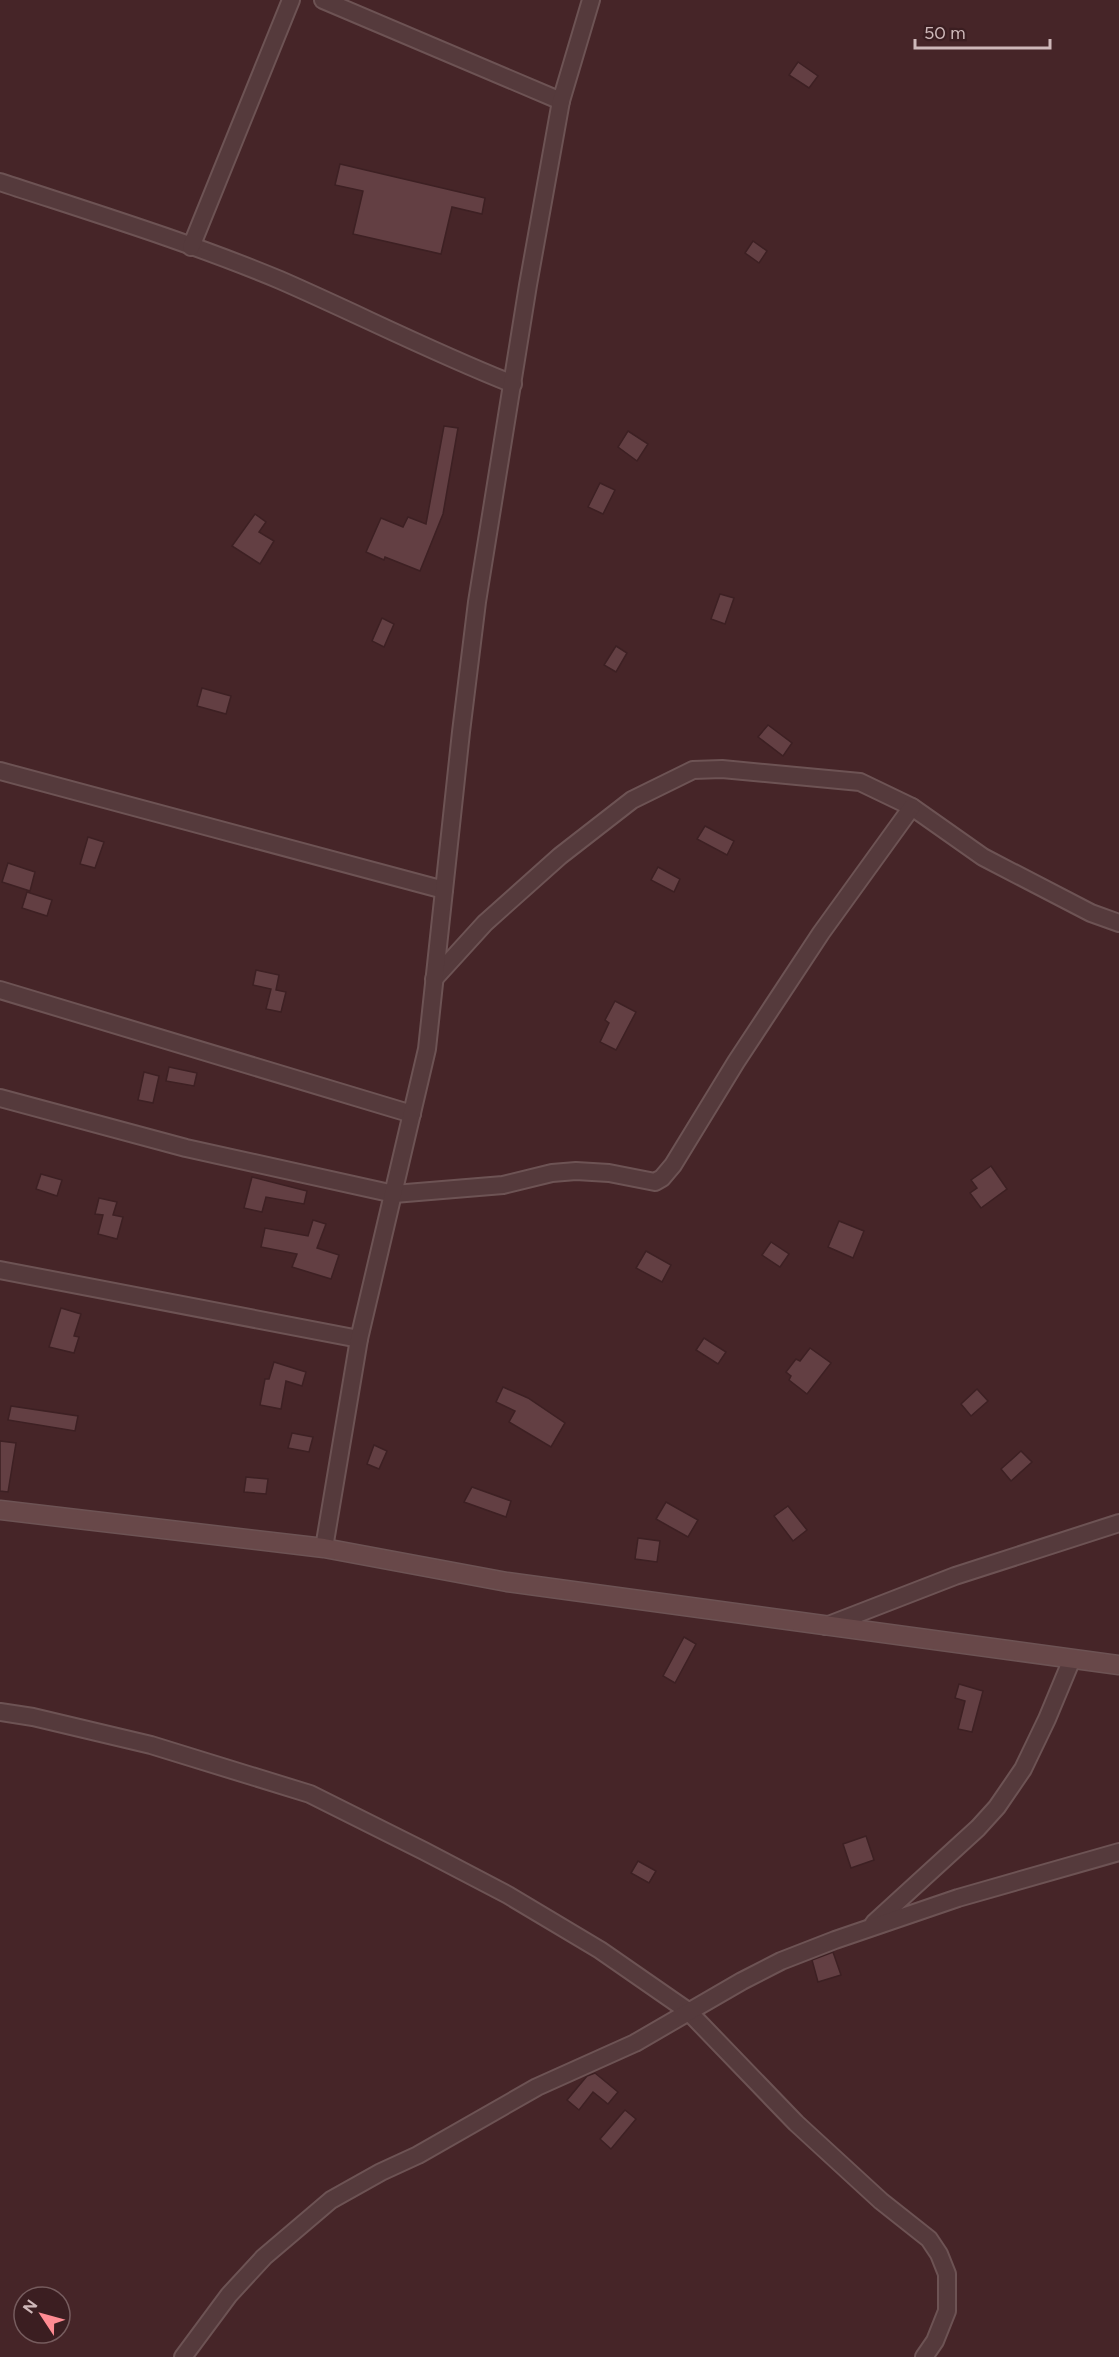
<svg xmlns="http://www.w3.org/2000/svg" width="1119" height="2357" font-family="Figtree,sans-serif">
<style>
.building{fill:#633f43;stroke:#3d2023;stroke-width:1.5}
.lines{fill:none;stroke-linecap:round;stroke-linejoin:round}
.street-casing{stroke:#6d5354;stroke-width:20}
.secondary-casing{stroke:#6d5354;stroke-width:21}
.street{stroke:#553a3c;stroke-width:16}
.secondary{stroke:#684849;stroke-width:18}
</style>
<rect width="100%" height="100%" fill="#462528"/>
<!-- building -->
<g class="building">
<polygon points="798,62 818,76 809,88 789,75"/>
<polygon points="340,164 485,198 482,214 452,207 441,254 353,234 363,191 335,185"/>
<polygon points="753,241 767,251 759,263 745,253"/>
<polygon points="444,426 458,428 443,514 420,571 385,557 384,560 366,552 381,518 403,527 408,517 426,524"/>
<polygon points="628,431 648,444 637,461 618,447"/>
<polygon points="600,483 615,490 603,514 588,507"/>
<polygon points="255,514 266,522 259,532 274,541 260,564 232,546"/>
<polygon points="720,594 734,598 725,624 711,619"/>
<polygon points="382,618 394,624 384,647 372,641"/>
<polygon points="616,646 627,653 616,672 604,665"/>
<polygon points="202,688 231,696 226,714 197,706"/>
<polygon points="768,725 792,743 783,756 758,737"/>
<polygon points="705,826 734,841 727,855 697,839"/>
<polygon points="88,837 104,842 95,868 80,864"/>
<polygon points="8,863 35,872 30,891 2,882"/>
<polygon points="658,867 680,879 674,892 651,880"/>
<polygon points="27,892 52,900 47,916 22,908"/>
<polygon points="256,970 279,975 276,990 286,992 281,1012 266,1009 271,989 253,985"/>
<polygon points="615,1001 636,1012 616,1050 600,1042 609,1023 605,1020"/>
<polygon points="169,1067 197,1073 194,1086 166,1081"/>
<polygon points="144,1072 159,1076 153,1103 138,1100"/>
<polygon points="991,1166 1007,1189 981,1208 970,1193 977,1188 971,1180"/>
<polygon points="41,1174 62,1180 57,1196 36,1189"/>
<polygon points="252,1177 307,1191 304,1204 266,1197 262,1212 244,1208"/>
<polygon points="99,1198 117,1202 113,1215 123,1217 117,1239 98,1234 103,1215 95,1214"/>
<polygon points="313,1220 326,1224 317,1248 339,1255 331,1279 292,1267 297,1254 261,1247 265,1228 308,1236"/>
<polygon points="839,1221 864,1231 853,1258 828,1247"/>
<polygon points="771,1242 789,1254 780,1267 762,1255"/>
<polygon points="646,1251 671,1265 662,1282 636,1268"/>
<polygon points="61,1308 81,1314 74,1336 79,1337 74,1353 49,1347"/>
<polygon points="704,1338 726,1352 718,1364 696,1350"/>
<polygon points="810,1348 831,1363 807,1394 789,1380 791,1376 786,1372 796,1359 800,1361"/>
<polygon points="274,1362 306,1372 302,1386 286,1381 281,1409 260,1405 265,1379 269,1379"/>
<polygon points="503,1387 528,1398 565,1423 551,1447 509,1422 515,1411 496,1402"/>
<polygon points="977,1389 988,1401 971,1416 961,1404"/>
<polygon points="11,1406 78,1416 75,1431 8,1420"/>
<polygon points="292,1433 313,1437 309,1452 288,1448"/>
<polygon points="0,1441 16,1443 8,1492 0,1491"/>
<polygon points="374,1445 387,1451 379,1469 367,1464"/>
<polygon points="1021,1451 1032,1462 1011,1481 1001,1469"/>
<polygon points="246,1477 268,1479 266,1494 244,1492"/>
<polygon points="472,1487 511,1501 506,1517 464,1502"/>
<polygon points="666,1502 698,1520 688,1537 656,1519"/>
<polygon points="788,1506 807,1530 793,1541 774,1516"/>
<polygon points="638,1538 660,1541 657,1562 635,1559"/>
<polygon points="684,1637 696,1644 675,1683 663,1676"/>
<polygon points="959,1684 983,1691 972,1732 958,1729 965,1701 955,1698"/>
<polygon points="866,1836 874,1860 851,1868 843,1844"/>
<polygon points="638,1861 656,1871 649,1883 631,1873"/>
<polygon points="833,1952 841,1975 818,1982 812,1960"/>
<polygon points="595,2073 618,2092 608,2104 593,2092 579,2110 567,2100 587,2076"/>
<polygon points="625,2110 636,2119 611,2149 600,2139"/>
</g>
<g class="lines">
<!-- street casing -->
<g class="street-casing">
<g id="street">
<polyline points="323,0 561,101"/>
<path d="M0 182C94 213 189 242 280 280 358 314 434 353 513 384"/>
<polyline points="191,247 291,0"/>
<polyline points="0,771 444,890"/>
<polyline points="434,979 485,923 560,856 632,800 693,770 722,769 860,782 912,807 983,857 1091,913 1119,923"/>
<polyline points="0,990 412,1114"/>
<polyline points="0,1098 186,1148 394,1194 503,1185 552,1173 576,1171 609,1173 655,1182 662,1178 673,1165 736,1062 821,933 912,807"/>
<polyline points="0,1270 359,1339"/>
<polyline points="324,1548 359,1339 427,1049 461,732 477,602 528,285 561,101 591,0"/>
<polyline points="826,1626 955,1576 1119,1523"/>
<polyline points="0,1712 33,1717 151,1745 310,1794 424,1851 508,1895 600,1950 688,2011 796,2123 881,2201 929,2239 939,2254 947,2274 947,2311 935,2341 924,2357"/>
<polyline points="874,1923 978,1828 997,1807 1023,1769 1047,1719 1072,1659"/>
<polyline points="183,2357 229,2295 264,2257 331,2200 381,2172 418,2155 537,2087 635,2043 742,1981 781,1961 835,1940 958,1898 1119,1852"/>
</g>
</g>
<!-- secondary casing -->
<g class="secondary-casing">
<polyline id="secondary" points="0,1510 324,1548 507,1582 1119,1665"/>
</g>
<!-- street -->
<use href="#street" class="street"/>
<!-- secondary -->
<use href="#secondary" class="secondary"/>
</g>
<!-- north arrow -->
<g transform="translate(42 2315) rotate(306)"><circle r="28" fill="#3b1e21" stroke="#765c5e" stroke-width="1.5"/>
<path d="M0-4.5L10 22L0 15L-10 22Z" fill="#ff8c93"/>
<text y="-9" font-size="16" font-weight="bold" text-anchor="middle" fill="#ceb8b9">N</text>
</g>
<!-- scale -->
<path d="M915 39v9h135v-9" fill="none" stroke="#ceb8b9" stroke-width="3"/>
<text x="924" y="39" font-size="18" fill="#ceb8b9" stroke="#3b1e21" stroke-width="4.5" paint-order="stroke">50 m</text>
</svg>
